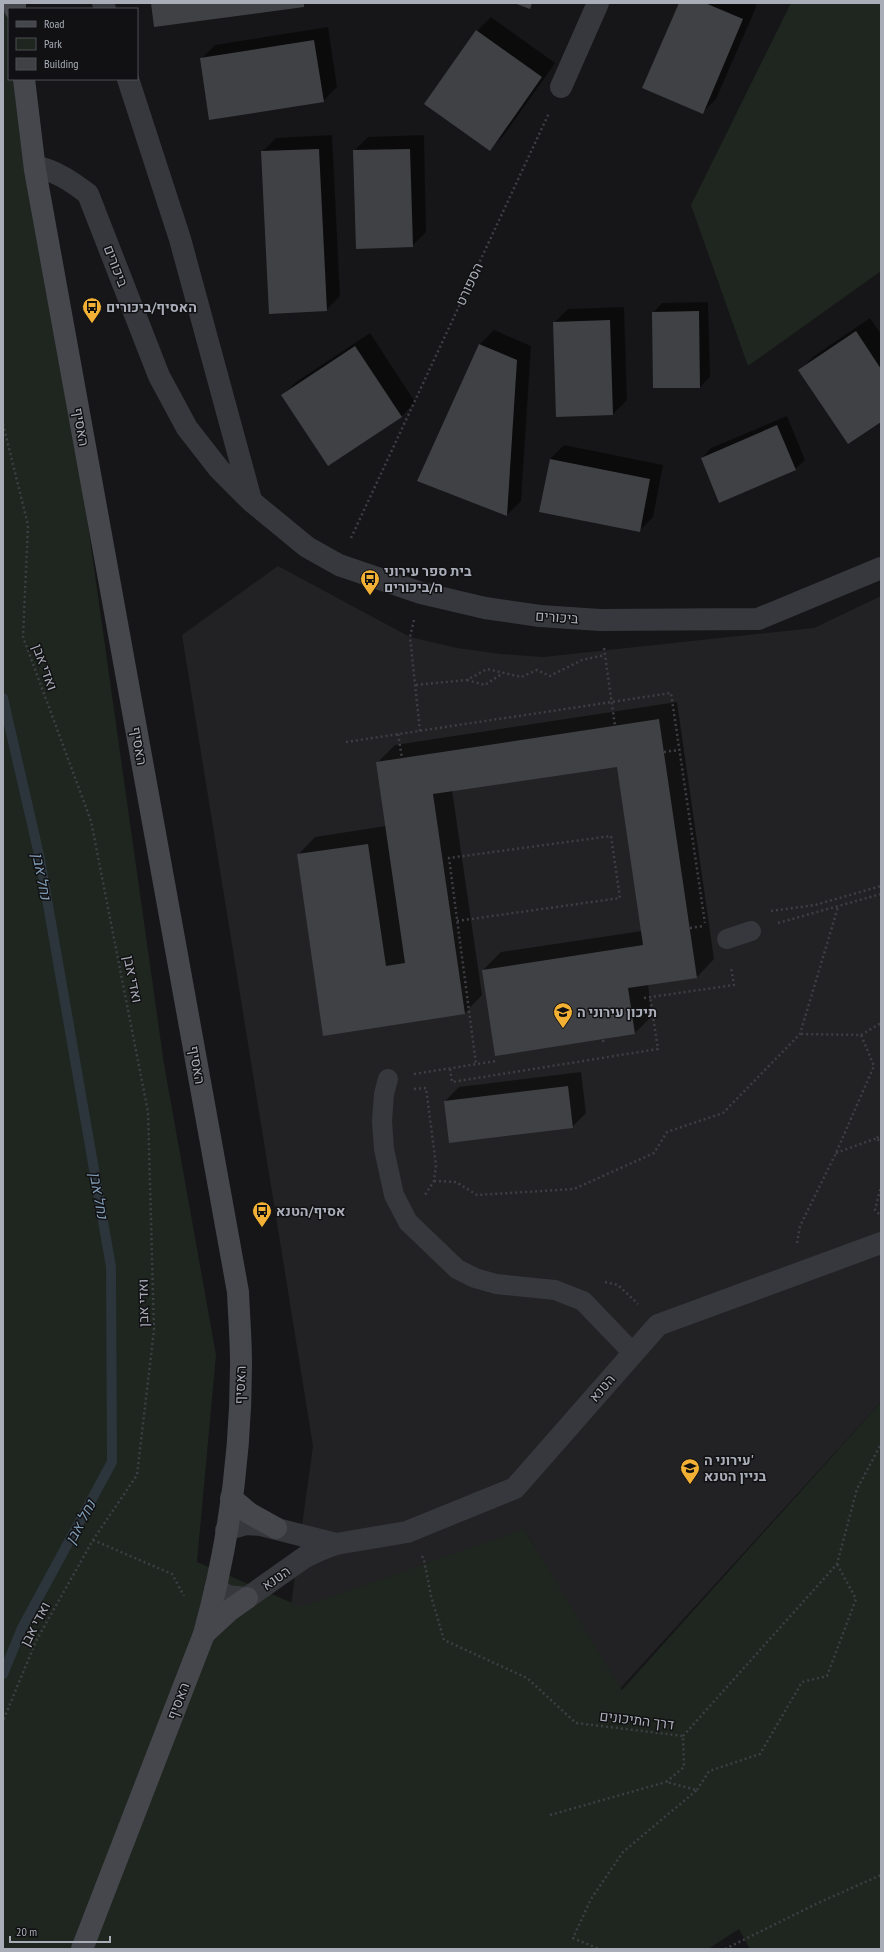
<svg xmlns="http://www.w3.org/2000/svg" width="884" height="1952" font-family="'PT Sans Narrow',Heebo,sans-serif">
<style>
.built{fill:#222225}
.green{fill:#1e261f}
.shadow{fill:#0007}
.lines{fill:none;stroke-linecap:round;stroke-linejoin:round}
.stream{stroke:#2c353c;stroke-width:10}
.building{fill:#404145}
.path{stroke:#3d3f44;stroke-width:2.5;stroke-dasharray:2 3;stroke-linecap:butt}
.lane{stroke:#37383d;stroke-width:20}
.street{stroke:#37383d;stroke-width:22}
.secondary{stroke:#45474d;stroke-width:22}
.labels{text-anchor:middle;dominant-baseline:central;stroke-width:3;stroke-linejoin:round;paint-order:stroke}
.street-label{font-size:14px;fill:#a8adb8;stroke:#111113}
.poi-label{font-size:14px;font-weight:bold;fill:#a8adb8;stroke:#111113;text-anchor:start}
.water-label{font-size:15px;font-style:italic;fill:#7f9bb3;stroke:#111113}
</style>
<rect width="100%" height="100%" fill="#161618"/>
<!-- built -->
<polygon class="built" points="278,566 410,637 457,648 501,654 543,657 814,628 881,596 881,1402 615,1694 528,1535 290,1613 313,1446 182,635"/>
<!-- green -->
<g class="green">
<polygon points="3,3 14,3 9,9 9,79 25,79 164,1064 216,1355 197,1562 302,1607 524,1529 622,1690 881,1402 881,1949 750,1949 739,1929 708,1949 3,1949"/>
<polygon points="791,3 881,3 881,271 748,366 691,205"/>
</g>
<!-- shadow -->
<g class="shadow">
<polygon points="680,3 751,3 757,5 716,99 702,113"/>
<polygon points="491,17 555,63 504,135 490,149 477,31"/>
<polygon points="328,27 337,87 323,101 201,59 215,45"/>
<polygon points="332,135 340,296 326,310 262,152 276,138"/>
<polygon points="424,135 426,232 412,246 354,151 368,137"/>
<polygon points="708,302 710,377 700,387 653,313 662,303"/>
<polygon points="624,307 627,400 613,414 554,323 568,309"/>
<polygon points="870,318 881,334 881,420 800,370 814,356"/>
<polygon points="494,330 531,346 521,501 507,515 419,481 480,344"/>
<polygon points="370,333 415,402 402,416 329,465 282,396 296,382"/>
<polygon points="787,416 805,460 795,469 702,458 711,448"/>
<polygon points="564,445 663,465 653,517 639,531 550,459"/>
<polygon points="677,702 714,959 697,977 648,984 652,1016 634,1034 483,970 501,952 642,931 618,766 452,790 482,995 465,1013 324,1035 298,855 315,837 386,826 377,763 395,745"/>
<polygon points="581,1072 586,1113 572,1127 445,1101 459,1087"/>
</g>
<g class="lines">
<!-- stream -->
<polyline class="stream" points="3,698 40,859 111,1267 112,1462 22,1628 3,1674"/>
</g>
<!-- building -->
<g class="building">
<polygon points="151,3 304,3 304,7 154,27"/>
<polygon points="514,3 532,3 530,9"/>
<polygon points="679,3 705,3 743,19 703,114 642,88"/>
<polygon points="476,30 542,77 490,151 424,104"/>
<polygon points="314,40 324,102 209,120 200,58"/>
<polygon points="319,149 327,311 269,314 261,151"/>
<polygon points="410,149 413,247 356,249 353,150"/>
<polygon points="699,311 700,388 653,388 652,312"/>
<polygon points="610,320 613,415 556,417 553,322"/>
<polygon points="856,331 881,369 881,422 848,444 798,370"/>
<polygon points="479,344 517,360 507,516 417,481"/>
<polygon points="355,346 402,417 328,466 281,395"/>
<polygon points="777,425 796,470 719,503 701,458"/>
<polygon points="550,459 650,479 640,532 539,512"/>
<polygon points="659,719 697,978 628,988 635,1034 495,1056 482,970 643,945 617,767 433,794 465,1014 323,1036 297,854 368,844 386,966 405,963 376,762"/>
<polygon points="568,1086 573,1128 449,1143 444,1101"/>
</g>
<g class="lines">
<!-- path -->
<g class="path">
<polyline points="3,424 28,525 23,637 91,821 148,1112 154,1330 137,1475 93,1540 36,1641 3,1721"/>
<polyline points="351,538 549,113"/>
<polyline points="414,620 410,637 420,731"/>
<polyline points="604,648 615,726"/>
<polyline points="467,680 485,685 503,673"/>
<polyline points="416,685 467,680 487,669 521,677 537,670 550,676 582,660 605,655"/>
<polyline points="398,734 402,758"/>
<polyline points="346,742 671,693 705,923"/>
<polyline points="664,752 679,750"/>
<polyline points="771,911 815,905 881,886"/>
<polyline points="457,921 620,898 611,836 449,858 476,1064"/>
<polyline points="778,923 881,894"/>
<polyline points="690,928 704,926"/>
<polyline points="644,998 734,985 731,967"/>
<polyline points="861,1035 881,1023"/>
<polyline points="603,1040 604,1044"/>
<polyline points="450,1069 452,1082 658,1049 650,997"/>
<polyline points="414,1074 496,1061"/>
<polyline points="414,1089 426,1088 436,1165 434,1181 425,1195"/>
<polyline points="877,1138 881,1134"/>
<polyline points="836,1153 877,1138 881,1144"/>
<polyline points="434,1181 456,1182 477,1195 574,1189 654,1153 667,1132 723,1113 800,1034 838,907"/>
<polyline points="879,1214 875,1210 881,1186"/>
<polyline points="797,1243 800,1226 836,1153 874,1066 861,1035 800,1034"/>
<polyline points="605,1282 618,1285 638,1304"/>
<polyline points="93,1540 172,1574 184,1596"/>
<polyline points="422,1556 424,1560 431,1596 444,1640 527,1678 576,1723 683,1736 684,1767 666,1782 697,1790 623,1852 591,1899 573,1938 599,1949"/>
<polyline points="683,1736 837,1564 857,1489 881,1444"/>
<polyline points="697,1790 709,1771 760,1754 802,1682 827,1676 856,1599 837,1564"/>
<polyline points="550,1815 666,1782"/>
<polyline points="725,1949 818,1903 881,1875"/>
</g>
<!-- lane -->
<g class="lane">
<polyline points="727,939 751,931"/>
<polyline points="388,1079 384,1094 382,1121 384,1149 394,1195 408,1222 457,1269 475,1278 496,1284 555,1290 583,1301 633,1353"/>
</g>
<!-- street -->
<g class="street">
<polyline points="103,3 105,9"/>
<polyline points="128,79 180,239 251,500"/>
<polyline points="561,87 598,3"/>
<path d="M35 166C56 171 71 181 88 194L159 376 187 428 219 469 251 501 307 547 339 565 421 593 485 608 540 616 600 620 758 619 881 568"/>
<polyline points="226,1530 246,1524 261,1525 336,1544"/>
<polyline points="215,1589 228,1596 247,1598 305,1557 320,1550 336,1544 407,1532 515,1488 658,1325 881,1243"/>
</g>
<!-- secondary -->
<g class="secondary">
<polyline points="15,3 15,9"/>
<path d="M24 79 35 170 238 1292C239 1316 241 1340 241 1364 241 1454 228 1547 204 1634L82 1949"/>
<polyline points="231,1498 249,1513 276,1528"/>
<polyline points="204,1634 230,1610 247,1598"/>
</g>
</g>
<!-- icons -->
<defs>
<g id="bus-pin" transform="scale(1)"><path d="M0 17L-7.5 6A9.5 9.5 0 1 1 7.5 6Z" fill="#f2b134" stroke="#111113"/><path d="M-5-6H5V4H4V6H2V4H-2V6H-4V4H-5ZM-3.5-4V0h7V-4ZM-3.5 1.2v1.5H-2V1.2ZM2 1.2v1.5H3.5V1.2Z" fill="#111"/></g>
<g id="school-pin" transform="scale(1)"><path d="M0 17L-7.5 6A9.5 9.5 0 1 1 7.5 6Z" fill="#f2b134" stroke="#111113"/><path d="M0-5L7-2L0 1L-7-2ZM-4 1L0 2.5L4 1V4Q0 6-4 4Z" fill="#111"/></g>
</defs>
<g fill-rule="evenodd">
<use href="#bus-pin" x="92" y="307"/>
<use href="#bus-pin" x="370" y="579"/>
<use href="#school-pin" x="563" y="1012"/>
<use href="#bus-pin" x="262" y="1211"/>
<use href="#school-pin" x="690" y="1468"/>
</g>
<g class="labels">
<!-- street labels -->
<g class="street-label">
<text transform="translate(116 266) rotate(69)">ביכורים</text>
<text transform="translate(469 284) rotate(-65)">הספורט</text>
<text transform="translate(81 427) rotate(80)">האסיף</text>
<text transform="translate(557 617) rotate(4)">ביכורים</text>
<text transform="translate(45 667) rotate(70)">ואדי אבן</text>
<text transform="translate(139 746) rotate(80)">האסיף</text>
<text transform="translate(133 979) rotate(79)">ואדי אבן</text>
<text transform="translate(197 1065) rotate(80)">האסיף</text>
<text transform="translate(143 1303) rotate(-91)">ואדי אבן</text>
<text transform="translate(240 1385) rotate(-88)">האסיף</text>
<text transform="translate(602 1388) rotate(-49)">הטנא</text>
<text transform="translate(276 1578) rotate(-35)">הטנא</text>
<text transform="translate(35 1624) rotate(-62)">ואדי אבן</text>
<text transform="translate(178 1701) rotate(-69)">האסיף</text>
<text transform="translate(637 1720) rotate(7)">דרך התיכונים</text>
</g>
<!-- poi labels -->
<g class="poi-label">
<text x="106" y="307">האסיף/ביכורים</text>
<text x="384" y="571">בית ספר עירוני<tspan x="384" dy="16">ה/ביכורים</tspan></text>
<text x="577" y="1012">תיכון עירוני ה</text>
<text x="276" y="1211">אסיף/הטנא</text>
<text x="704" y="1460">עירוני ה'<tspan x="704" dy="16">בניין הטנא</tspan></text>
</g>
<!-- water labels -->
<g class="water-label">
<text transform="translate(42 876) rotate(79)">נחל אבן</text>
<text transform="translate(99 1195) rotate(80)">נחל אבן</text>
<text transform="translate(80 1522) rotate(-62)">נחל אבן</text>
</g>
</g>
<!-- border -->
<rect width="884" height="1952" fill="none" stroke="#a8adb8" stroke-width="8"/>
<!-- legend -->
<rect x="8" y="8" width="130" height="72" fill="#111113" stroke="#4d4f55"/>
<rect x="16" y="21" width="20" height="6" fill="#45474d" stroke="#4d4f55"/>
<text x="44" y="28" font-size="12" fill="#a8adb8">Road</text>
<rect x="16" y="38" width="20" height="12" fill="#1e261f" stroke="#4d4f55"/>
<text x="44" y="48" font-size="12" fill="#a8adb8">Park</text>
<rect x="16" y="58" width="20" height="12" fill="#404145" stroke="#4d4f55"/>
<text x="44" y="68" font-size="12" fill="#a8adb8">Building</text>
<!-- scale -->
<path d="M10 1936v6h100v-6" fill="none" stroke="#a8adb8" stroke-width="2"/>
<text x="16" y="1936" font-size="12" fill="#a8adb8" stroke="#111113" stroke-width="3" paint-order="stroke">20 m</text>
</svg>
